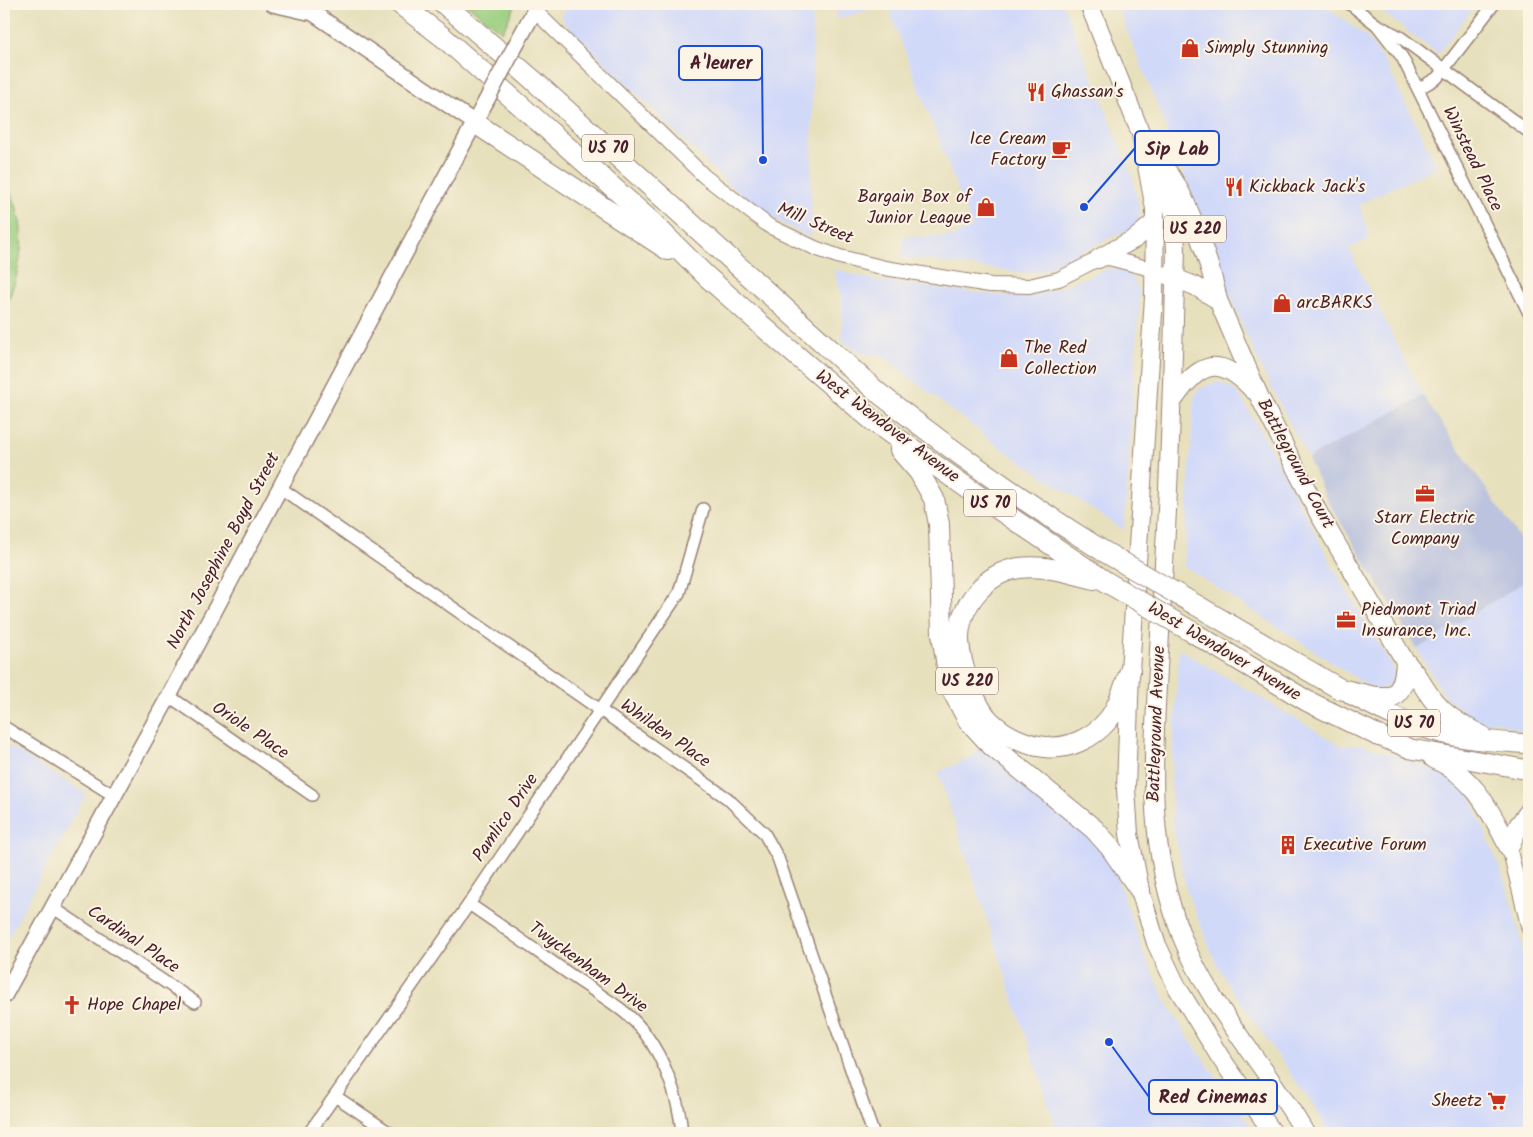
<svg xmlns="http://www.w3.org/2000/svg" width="1533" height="1137" font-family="Kalam,sans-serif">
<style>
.built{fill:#d1d9f9}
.industrial{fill:#bbc3de}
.green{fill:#9ace7f;stroke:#727655}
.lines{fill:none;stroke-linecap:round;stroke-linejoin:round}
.minor-casing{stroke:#988074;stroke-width:14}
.tertiary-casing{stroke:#988074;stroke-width:16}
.secondary-casing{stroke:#988074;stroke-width:18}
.primary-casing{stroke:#988074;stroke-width:20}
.trunk-casing{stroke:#988074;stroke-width:21}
.motorway-casing{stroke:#988074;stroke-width:22}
.minor{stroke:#fff;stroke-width:11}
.tertiary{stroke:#fff;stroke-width:14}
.secondary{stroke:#fff;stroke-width:15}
.primary{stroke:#fff;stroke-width:18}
.trunk{stroke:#fff;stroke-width:19}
.motorway{stroke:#fff;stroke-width:20}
.secondary-bridge-casing{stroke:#988074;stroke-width:18;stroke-linecap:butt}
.motorway-bridge-casing{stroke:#988074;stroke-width:22;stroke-linecap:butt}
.secondary-bridge{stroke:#fff;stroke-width:15}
.motorway-bridge{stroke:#fff;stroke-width:20}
.labels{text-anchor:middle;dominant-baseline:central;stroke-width:4;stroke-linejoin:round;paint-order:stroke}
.shield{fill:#fcf5e5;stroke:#7f5f63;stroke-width:1}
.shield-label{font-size:16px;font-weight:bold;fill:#4a1f2b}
.poi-label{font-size:18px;fill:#4a1f2b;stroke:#fcf5e5;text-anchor:start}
.street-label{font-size:18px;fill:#4a1f2b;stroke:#fcf5e5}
.leader{fill:none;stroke:#1d4ed8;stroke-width:2}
.callout-dot{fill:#1d4ed8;stroke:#fcf5e5;stroke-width:2}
.callout{fill:#fcf5e5;stroke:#1d4ed8;stroke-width:2}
.callout-label{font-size:19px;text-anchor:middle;font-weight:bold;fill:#4a1f2b}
</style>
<rect width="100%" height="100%" fill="#fcf5e5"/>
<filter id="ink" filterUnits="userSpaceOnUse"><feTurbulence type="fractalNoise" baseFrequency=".02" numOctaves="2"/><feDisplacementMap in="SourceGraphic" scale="10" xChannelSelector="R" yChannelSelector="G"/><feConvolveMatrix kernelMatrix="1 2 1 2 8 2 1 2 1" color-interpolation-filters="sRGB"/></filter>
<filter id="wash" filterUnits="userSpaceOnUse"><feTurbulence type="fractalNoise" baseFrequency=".0096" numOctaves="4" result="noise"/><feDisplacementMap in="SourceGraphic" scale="20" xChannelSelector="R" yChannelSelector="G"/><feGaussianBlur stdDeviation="1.12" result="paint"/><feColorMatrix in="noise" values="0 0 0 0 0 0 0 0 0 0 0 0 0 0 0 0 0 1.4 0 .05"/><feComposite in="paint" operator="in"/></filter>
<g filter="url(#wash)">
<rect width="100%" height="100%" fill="#e7e0bd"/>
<!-- built -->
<g class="built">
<polygon points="568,4 813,4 811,238 776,220 726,182 567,25 561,17"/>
<polygon points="836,4 1063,4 1133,178 1139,209 1139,220 1134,230 1118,234 1041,271 1024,273 901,257 904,236 954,237 955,234 972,227 887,5 837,19"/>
<polygon points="1116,4 1322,4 1367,37 1387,66 1437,167 1359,204 1370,238 1349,249 1423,396 1308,458 1261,367 1236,310 1153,94"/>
<polygon points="1372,4 1476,4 1438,54"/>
<polygon points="834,269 876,281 1004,296 1033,295 1047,292 1108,269 1117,269 1132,276 1140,293 1124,530 998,446 882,356 860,353 842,340 842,301"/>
<polygon points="1212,383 1223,383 1238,393 1263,435 1334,569 1394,669 1392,682 1386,687 1379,690 1368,686 1184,566 1194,398 1197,391"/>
<polygon points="1529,579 1529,731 1521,731 1496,721 1486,723 1472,719 1444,695 1417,649"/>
<polygon points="1179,649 1340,745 1361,744 1444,773 1469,793 1507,886 1522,942 1529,996 1529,1133 1329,1133 1312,1103 1233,992 1216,963 1187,892 1173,826 1171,785"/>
<polygon points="4,743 86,794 4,945"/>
<polygon points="983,746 1087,831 1111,861 1144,954 1166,1001 1189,1039 1256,1133 1058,1133 938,772 969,759"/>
</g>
<!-- industrial -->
<polygon class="industrial" points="1423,396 1529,552 1529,579 1417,649 1326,498 1308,458"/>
<!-- green -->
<g class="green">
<polygon points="466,4 516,4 502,32"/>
<path d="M4 181C31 221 23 269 4 310Z"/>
</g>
</g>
<g filter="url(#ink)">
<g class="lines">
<!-- minor casing -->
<g class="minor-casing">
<g id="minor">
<polyline points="1350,4 1377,25 1400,37 1529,132"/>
<polyline points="1377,25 1402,57 1529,313"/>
<polyline points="1418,89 1437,78 1494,4"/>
<polyline points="279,487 727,798 764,833 778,858 873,1133"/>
<polyline points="169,696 312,795"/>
<polyline points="4,727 113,795"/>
<path d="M469 904C506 929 542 955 578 980 600 995 627 1010 644 1032 665 1060 679 1098 682 1133"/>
<polyline points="52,907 195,1002"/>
<polyline points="335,1096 390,1133"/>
<polyline points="309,1133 469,904 679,593 703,509"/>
</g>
</g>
<!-- tertiary casing -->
<g class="tertiary-casing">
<g id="tertiary">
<polyline points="534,10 704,176 769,226 815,248 840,257 885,268 990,285 1029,286 1059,279 1098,259 1109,258 1155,270"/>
<polyline points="1509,847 1529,929"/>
</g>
</g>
<!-- secondary casing -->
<g class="secondary-casing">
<g id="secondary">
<polyline points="273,4 308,12"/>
<polyline points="300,4 475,123"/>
<polyline points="517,43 538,4"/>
<polyline points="4,996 169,696 485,103"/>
</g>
</g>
<!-- primary casing -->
<g class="primary-casing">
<g id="primary">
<polyline points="1089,4 1141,134 1155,209 1154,297 1130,671 1126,789 1129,834 1140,890 1156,943 1177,987 1220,1057 1273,1133"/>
<path d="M1143 136 1162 163 1174 214 1176 250C1173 349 1171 448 1165 547 1162 593 1160 639 1157 686 1152 775 1149 852 1182 937 1211 1010 1267 1066 1305 1133"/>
<path d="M1169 173C1189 201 1211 266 1218 300"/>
<polyline points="1098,259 1136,238 1155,222"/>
<polyline points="1167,275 1195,286 1218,300 1260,398 1319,514 1406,663"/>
<path d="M1172 402C1198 364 1217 352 1253 390"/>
</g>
</g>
<!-- trunk casing -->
<g class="trunk-casing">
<g id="trunk">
<path d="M1406 663C1418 675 1424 689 1434 701 1446 717 1464 726 1481 735"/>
<path d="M1352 695C1385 713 1422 731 1460 737 1483 741 1506 742 1529 744"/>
<polyline points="1379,736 1411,749 1529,770"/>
<path d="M1433 758C1475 777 1489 809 1509 847"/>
<polyline points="1509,847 1519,825 1529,812"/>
</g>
</g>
<!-- motorway casing -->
<g class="motorway-casing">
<g id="motorway">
<polyline points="400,4 443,37 652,222 705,275 776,338 873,421 973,492 1108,583"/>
<path d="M444 4 532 79 876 391C949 449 1024 502 1103 551"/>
<polyline points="475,123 668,250"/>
<polyline points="900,450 919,472 934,499 939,524 942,634 950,686 968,720 992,746 1094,829 1110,847 1140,890"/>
<path d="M1094 579C1069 572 1045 565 1019 568 985 573 958 607 959 641 960 658 965 674 971 689 976 700 981 713 990 721 1004 735 1025 745 1045 747 1068 750 1093 738 1108 720 1119 707 1124 687 1130 671"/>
<path d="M1196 605 1340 689 1375 697H1391C1403 691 1405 676 1406 663"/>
<polyline points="1194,633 1307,701 1379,736"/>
</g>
</g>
<!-- minor -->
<use href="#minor" class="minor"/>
<!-- tertiary -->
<use href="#tertiary" class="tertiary"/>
<!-- secondary -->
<use href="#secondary" class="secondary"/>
<!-- primary -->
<use href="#primary" class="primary"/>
<!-- trunk -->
<use href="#trunk" class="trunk"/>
<!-- motorway -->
<use href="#motorway" class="motorway"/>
<!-- secondary-bridge casing -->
<g class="secondary-bridge-casing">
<polyline id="secondary-bridge" points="485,103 517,43"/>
</g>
<!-- motorway-bridge casing -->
<g class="motorway-bridge-casing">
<g id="motorway-bridge">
<polyline points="1103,551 1196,605"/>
<polyline points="1108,583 1194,633"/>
</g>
</g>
<!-- secondary-bridge -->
<use href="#secondary-bridge" class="secondary-bridge"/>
<!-- motorway-bridge -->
<use href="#motorway-bridge" class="motorway-bridge"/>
</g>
</g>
<!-- icons -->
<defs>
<g id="shop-bare" transform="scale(1.5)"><path d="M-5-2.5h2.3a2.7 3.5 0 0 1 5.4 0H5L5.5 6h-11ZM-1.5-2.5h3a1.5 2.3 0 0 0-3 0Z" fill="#c8321e" stroke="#fcf5e5" stroke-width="2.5" paint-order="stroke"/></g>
<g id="restaurant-bare" transform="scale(1.5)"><path d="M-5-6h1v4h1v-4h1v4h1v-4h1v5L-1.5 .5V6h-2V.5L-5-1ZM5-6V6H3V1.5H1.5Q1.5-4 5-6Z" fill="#c8321e" stroke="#fcf5e5" stroke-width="2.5" paint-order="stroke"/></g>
<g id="cafe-bare" transform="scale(1.5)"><path d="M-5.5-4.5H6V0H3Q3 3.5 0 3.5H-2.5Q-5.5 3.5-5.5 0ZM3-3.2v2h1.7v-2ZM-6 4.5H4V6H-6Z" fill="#c8321e" stroke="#fcf5e5" stroke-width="2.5" paint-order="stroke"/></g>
<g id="office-bare" transform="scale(1.5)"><path d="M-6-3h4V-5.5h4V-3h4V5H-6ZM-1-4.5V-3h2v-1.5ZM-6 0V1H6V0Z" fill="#c8321e" stroke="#fcf5e5" stroke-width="2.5" paint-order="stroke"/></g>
<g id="building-bare" transform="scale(1.5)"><path d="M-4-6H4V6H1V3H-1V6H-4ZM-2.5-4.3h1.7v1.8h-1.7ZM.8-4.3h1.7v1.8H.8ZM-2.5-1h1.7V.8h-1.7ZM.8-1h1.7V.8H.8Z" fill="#c8321e" stroke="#fcf5e5" stroke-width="2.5" paint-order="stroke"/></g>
<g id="church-bare" transform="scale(1.5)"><path d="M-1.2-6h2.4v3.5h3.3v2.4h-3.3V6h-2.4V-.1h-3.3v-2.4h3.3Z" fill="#c8321e" stroke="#fcf5e5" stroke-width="2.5" paint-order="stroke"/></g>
<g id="supermarket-bare" transform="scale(1.5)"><path d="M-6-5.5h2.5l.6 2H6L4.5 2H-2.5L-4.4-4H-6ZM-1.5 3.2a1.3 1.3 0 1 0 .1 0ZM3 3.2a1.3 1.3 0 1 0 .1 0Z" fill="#c8321e" stroke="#fcf5e5" stroke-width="2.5" paint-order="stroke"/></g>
</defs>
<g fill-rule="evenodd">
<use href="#shop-bare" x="1190" y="48"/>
<use href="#restaurant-bare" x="1036" y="92"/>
<use href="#cafe-bare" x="1061" y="149"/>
<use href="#restaurant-bare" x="1234" y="187"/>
<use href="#shop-bare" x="986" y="207"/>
<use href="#shop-bare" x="1282" y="303"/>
<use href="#shop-bare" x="1009" y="358"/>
<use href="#office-bare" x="1425" y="494"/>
<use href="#office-bare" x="1346" y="620"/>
<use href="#building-bare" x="1288" y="845"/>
<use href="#church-bare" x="72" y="1005"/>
<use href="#supermarket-bare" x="1497" y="1101"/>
</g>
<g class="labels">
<!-- shield labels -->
<g class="shield">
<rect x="582" y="134.5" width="52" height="27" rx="4"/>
<rect x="1164" y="215.5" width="62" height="27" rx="4"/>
<rect x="964" y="489.5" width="52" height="27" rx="4"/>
<rect x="936" y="667.5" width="62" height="27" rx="4"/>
<rect x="1388" y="709.5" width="52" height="27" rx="4"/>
</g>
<g class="shield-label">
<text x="608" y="148">US 70</text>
<text x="1195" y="229">US 220</text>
<text x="990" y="503">US 70</text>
<text x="967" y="681">US 220</text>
<text x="1414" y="723">US 70</text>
</g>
<!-- poi labels -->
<g class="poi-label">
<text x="1205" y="48">Simply Stunning</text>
<text x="1051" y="92">Ghassan's</text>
<text x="1046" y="139" text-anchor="end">Ice Cream<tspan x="1046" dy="21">Factory</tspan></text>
<text x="1249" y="187">Kickback Jack's</text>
<text x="971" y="197" text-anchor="end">Bargain Box of<tspan x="971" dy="21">Junior League</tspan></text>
<text x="1297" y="303">arcBARKS</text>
<text x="1024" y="348">The Red<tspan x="1024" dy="21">Collection</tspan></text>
<text x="1425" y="518" text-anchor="middle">Starr Electric<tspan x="1425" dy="21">Company</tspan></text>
<text x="1361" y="610">Piedmont Triad<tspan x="1361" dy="21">Insurance, Inc.</tspan></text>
<text x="1303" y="845">Executive Forum</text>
<text x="87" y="1005">Hope Chapel</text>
<text x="1482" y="1101" text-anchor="end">Sheetz</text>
</g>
<!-- street labels -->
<g class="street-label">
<text transform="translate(1472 159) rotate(64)">Winstead Place</text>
<text transform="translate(815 224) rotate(23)">Mill Street</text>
<text transform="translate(887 427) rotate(37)">West Wendover Avenue</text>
<text transform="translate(1295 464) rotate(62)">Battleground Court</text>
<text transform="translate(224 551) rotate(-62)">North Josephine Boyd Street</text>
<text transform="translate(1224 652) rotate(31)">West Wendover Avenue</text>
<text transform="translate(1157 724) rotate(-88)">Battleground Avenue</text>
<text transform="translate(250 731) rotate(34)">Oriole Place</text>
<text transform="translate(665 734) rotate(35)">Whilden Place</text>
<text transform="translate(506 818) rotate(-56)">Pamlico Drive</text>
<text transform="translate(133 940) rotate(34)">Cardinal Place</text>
<text transform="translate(588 968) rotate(36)">Twyckenham Drive</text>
</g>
</g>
<!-- callouts -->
<path class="leader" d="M763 160L762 63M1084 207L1135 148M1109 1042L1149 1097"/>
<g class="callout-dot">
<circle cx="763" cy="160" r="5"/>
<circle cx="1084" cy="207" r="5"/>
<circle cx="1109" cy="1042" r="5"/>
</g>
<g class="callout">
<rect x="679" y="46" width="83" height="34" rx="5"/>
<rect x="1135" y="131" width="84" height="34" rx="5"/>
<rect x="1149" y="1080" width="128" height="34" rx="5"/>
</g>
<g class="callout-label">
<text x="721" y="69">A'leurer</text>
<text x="1177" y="155">Sip Lab</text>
<text x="1213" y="1103">Red Cinemas</text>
</g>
<!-- margin -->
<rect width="1533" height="1137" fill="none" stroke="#fcf5e5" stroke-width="20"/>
</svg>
